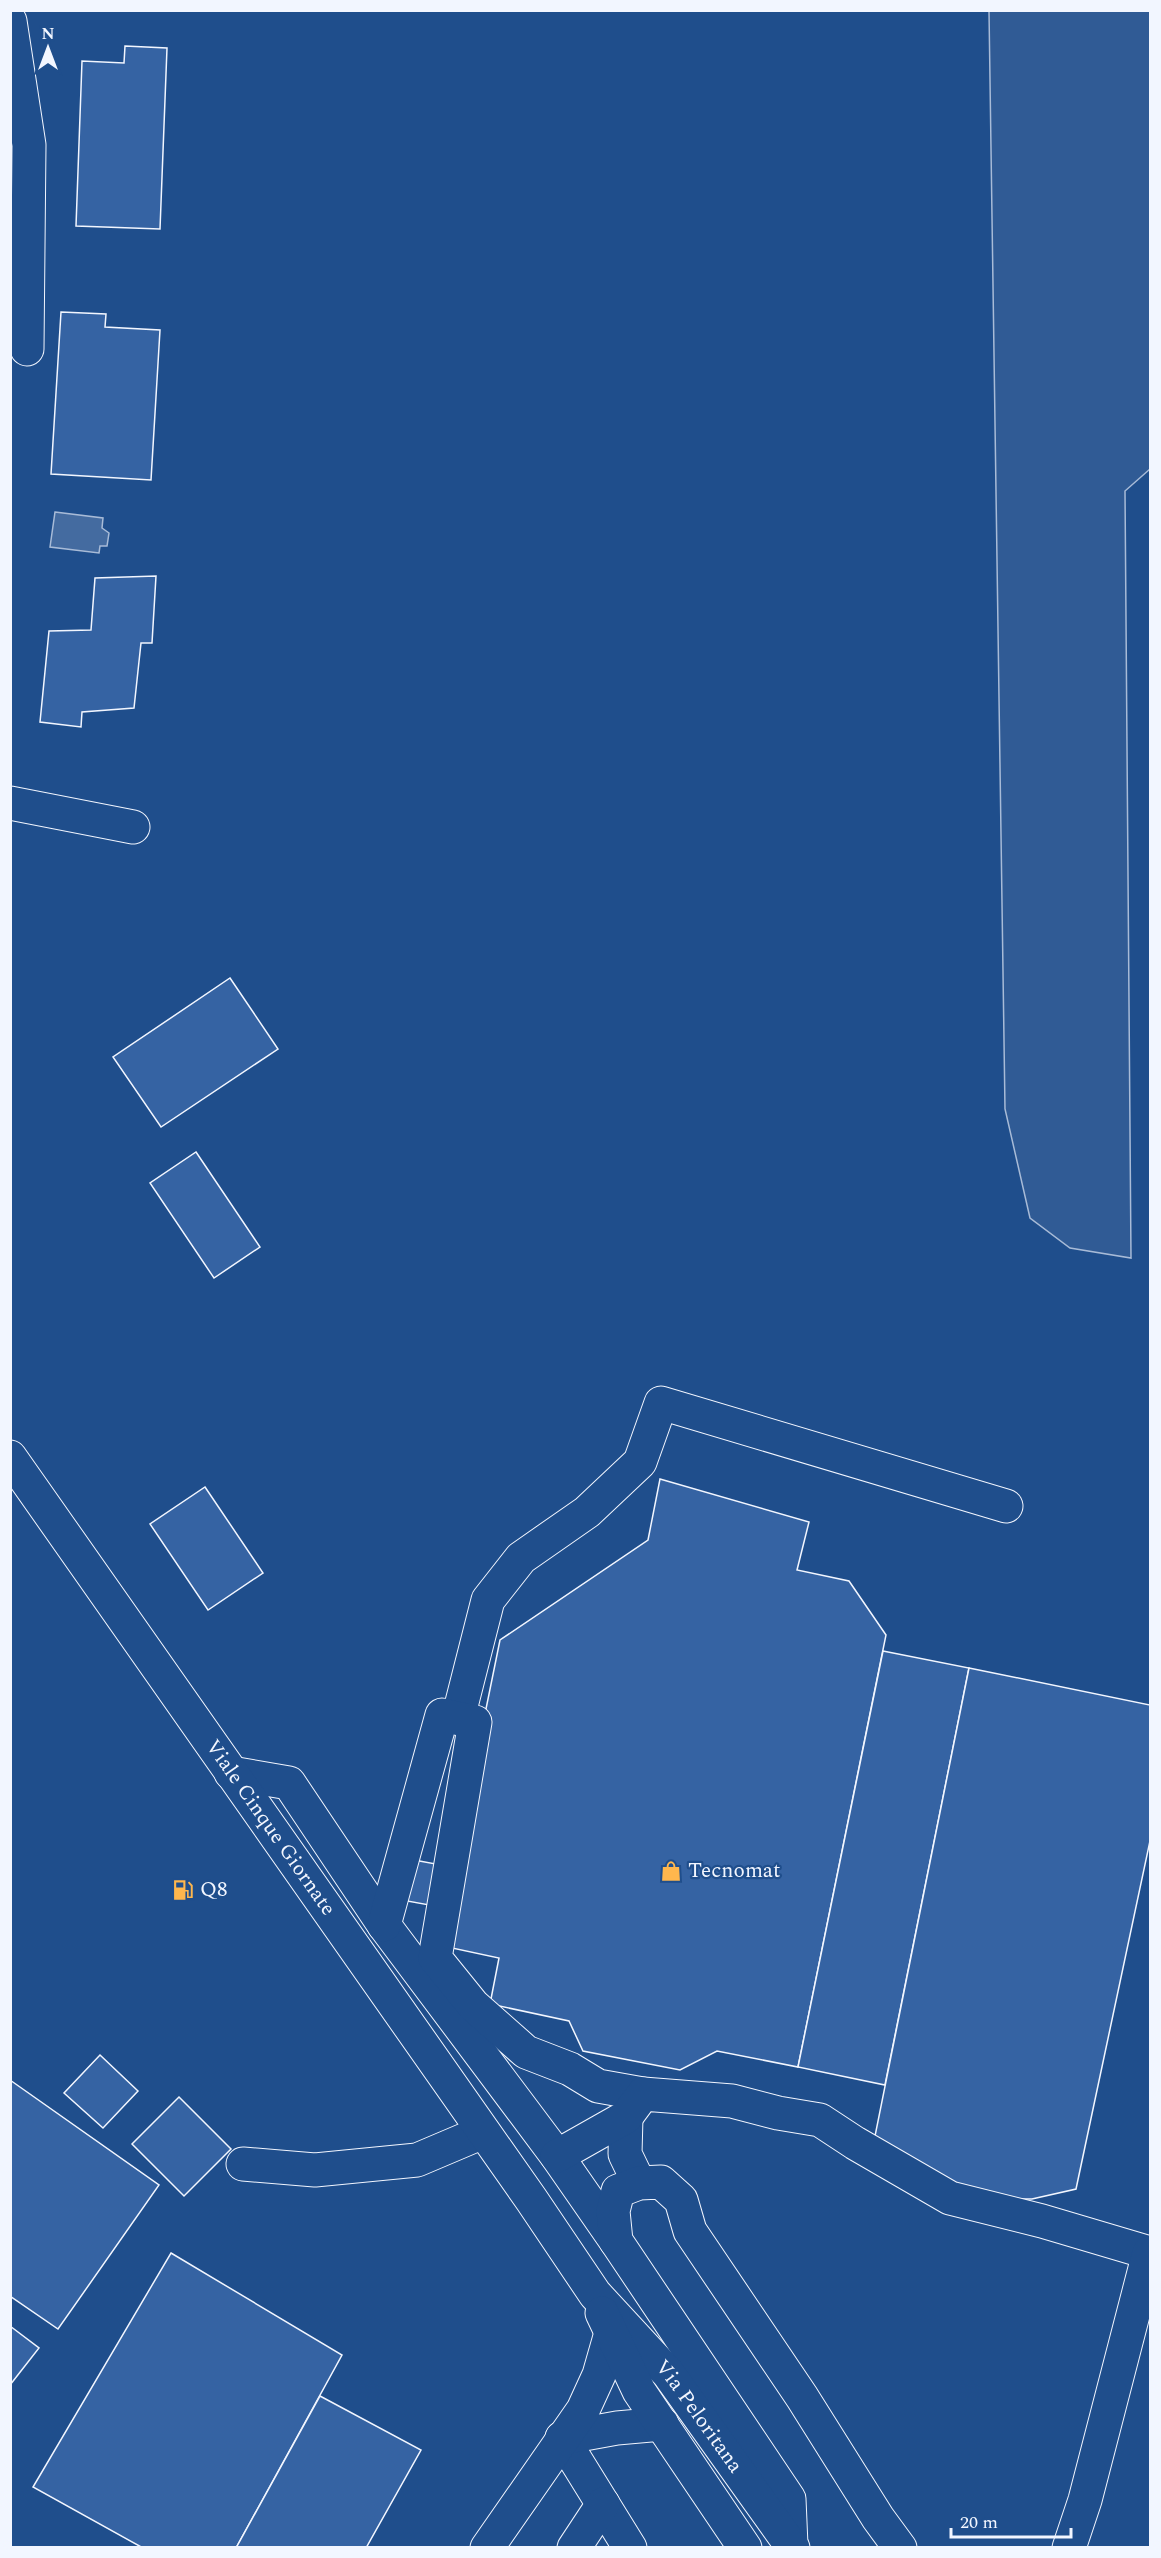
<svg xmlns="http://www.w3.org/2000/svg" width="1161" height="2558" font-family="Spectral,serif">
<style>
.green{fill:#305b95;stroke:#a8bbd7;stroke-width:1.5}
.water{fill:#446ba0;stroke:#a8bbd7;stroke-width:1.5}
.building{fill:#3563a3;stroke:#f2f6ff;stroke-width:1.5}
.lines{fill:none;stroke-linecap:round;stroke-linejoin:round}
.minor-casing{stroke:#f2f6ff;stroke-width:35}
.major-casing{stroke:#f2f6ff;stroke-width:35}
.minor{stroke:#1f4e8c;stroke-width:33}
.major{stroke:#1f4e8c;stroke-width:33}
.labels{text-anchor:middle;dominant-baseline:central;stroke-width:4.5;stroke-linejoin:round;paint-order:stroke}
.street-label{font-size:21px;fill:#f2f6ff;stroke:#1f4e8c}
.poi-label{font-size:21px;fill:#f2f6ff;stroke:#1f4e8c;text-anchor:start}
</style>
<rect width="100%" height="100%" fill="#1f4e8c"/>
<!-- green -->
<polygon class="green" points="989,11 1150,11 1150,469 1125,491 1131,1258 1070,1248 1030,1218 1005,1109"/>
<!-- water -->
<polygon class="water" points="55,512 103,518 102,528 109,533 107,546 100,546 99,553 50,547"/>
<!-- building -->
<g class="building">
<polygon points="125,46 167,48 160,229 76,226 82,61 124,63"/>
<polygon points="61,312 106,314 105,327 160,330 151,480 51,474"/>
<polygon points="156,576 152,643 141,643 134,708 82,712 81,727 40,722 49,631 91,630 95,578"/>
<polygon points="230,978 278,1049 161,1127 113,1057"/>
<polygon points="196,1152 260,1247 214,1278 150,1183"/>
<polygon points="660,1479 809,1522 797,1570 849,1581 886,1635 798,2067 717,2051 680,2070 583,2051 569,2021 490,2004 499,1958 438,1945 500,1640 648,1540"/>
<polygon points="205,1487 263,1573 208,1610 150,1524"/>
<polygon points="883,1651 969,1668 885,2085 798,2067"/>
<polygon points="969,1668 1150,1705 1150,1841 1076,2189 1032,2199 988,2199 873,2146"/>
<polygon points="414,1860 436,1864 429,1905 407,1901"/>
<polygon points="100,2055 138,2091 103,2128 64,2093"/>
<polygon points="10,2080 159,2185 58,2329 10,2296"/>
<polygon points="179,2097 231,2149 184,2196 132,2144"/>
<polygon points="171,2253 342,2355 236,2548 143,2548 33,2487"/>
<polygon points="10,2326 39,2348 10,2385"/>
<polygon points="320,2396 421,2450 366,2548 236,2548"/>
</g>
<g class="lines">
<!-- minor casing -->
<g class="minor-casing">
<g id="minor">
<polyline points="10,21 29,145 27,349"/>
<polyline points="10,803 133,827"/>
<polyline points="458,1718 488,1600 521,1558 587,1512 640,1462 661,1403 1006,1506"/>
<polyline points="231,1773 289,1783 384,1925 557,2156 616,2241"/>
<polyline points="384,1925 442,1715 475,1722 435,1958 473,2005 526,2052 570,2069 598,2086 643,2094"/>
<polyline points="626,2117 625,2154 639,2183"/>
<polyline points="557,2156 626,2117 643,2094 732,2101 778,2113 820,2120 855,2143 950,2198 1042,2221 1150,2253"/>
<polyline points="243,2164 315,2170 417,2160 483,2132"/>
<polyline points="562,2438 630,2548"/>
<polyline points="562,2438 617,2428 662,2424"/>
<polyline points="791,2545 789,2499 616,2241 613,2211 618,2191 639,2183 661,2182 681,2200 690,2231 802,2397 878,2518 900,2548"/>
<polyline points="487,2548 583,2410 599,2375 611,2333"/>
<polyline points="574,2548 603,2504"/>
<polyline points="1069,2548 1085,2500 1149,2253"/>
</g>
</g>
<!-- major casing -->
<g class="major-casing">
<g id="major">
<path id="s1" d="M10 1457 531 2199 595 2294 668 2373 793 2548"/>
<polyline points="602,2313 639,2391 745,2548"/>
</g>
</g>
<!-- minor -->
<use href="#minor" class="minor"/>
<!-- major -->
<use href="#major" class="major"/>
</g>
<!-- icons -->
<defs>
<g id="shop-bare" transform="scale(1.62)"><path d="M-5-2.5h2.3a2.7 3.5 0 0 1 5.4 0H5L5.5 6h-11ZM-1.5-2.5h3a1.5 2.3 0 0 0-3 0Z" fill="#ffb74d" stroke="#1f4e8c" stroke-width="2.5" paint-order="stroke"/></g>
<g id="fuel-bare" transform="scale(1.62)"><path d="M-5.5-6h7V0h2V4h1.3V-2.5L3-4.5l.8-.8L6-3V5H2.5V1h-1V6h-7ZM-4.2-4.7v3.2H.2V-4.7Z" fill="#ffb74d" stroke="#1f4e8c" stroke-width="2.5" paint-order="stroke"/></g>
</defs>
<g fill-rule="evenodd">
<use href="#shop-bare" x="671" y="1871"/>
<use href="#fuel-bare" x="183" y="1890"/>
</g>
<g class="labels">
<!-- street labels -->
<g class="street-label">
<text stroke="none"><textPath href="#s1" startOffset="453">Viale Cinque Giornate</textPath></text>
<text stroke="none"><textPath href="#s1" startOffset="1182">Via Peloritana</textPath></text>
</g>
<!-- poi labels -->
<g class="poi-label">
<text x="688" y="1871">Tecnomat</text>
<text x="200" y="1890">Q8</text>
</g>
</g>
<!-- border -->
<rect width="1161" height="2558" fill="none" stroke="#f2f6ff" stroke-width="24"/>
<!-- north arrow -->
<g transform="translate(48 48)" stroke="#1f4e8c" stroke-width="4.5" paint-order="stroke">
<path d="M0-4.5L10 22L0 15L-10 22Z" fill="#f2f6ff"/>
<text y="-9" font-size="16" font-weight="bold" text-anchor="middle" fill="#f2f6ff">N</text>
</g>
<!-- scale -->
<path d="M951 2528v9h120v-9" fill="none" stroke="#f2f6ff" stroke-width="3"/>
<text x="960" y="2528" font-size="18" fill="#f2f6ff" stroke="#1f4e8c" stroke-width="4.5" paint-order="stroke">20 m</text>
</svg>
